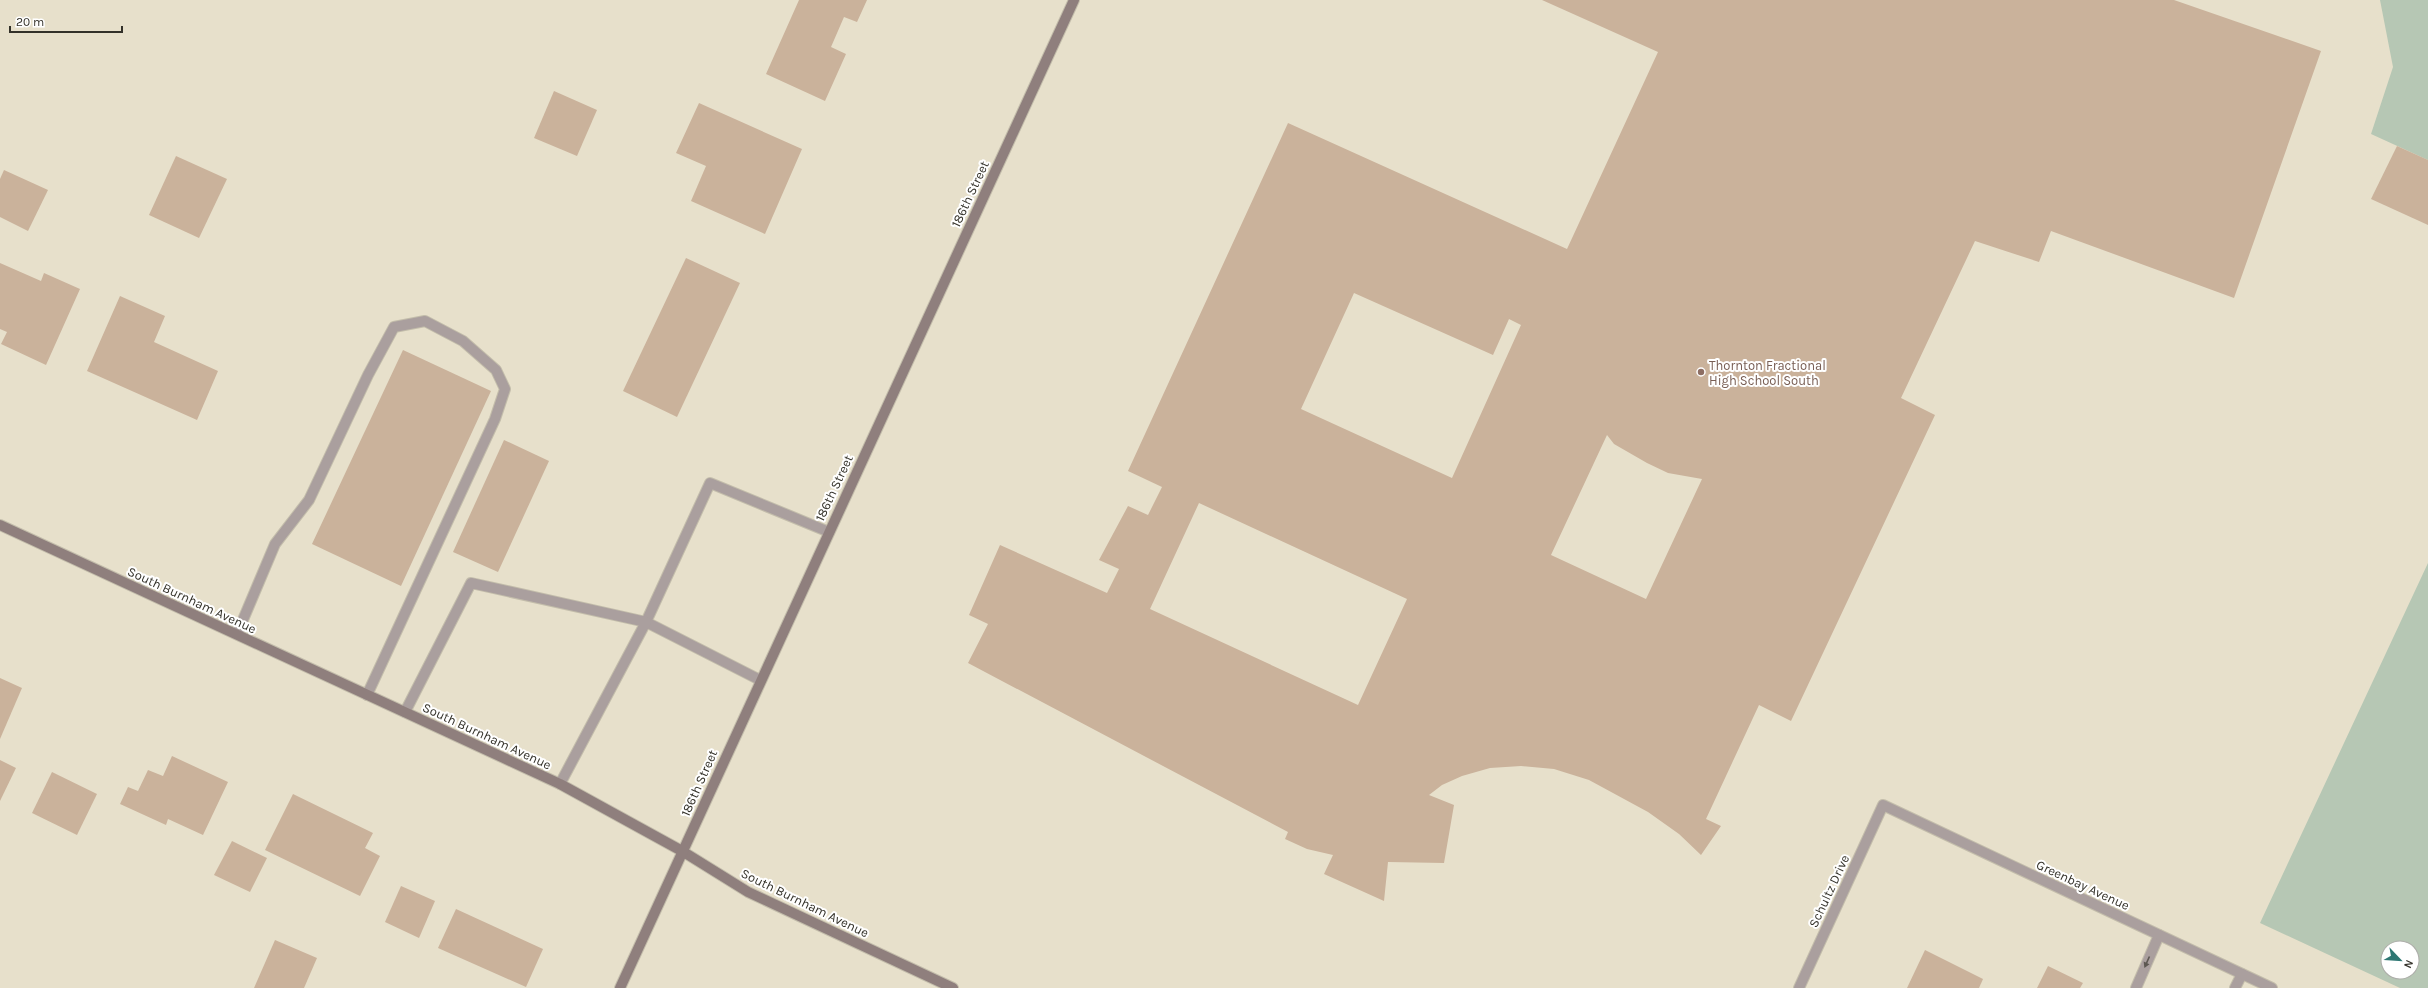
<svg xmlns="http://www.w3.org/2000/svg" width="2428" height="988" font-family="Karla,sans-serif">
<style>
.green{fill:#b6c7b4;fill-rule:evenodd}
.building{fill:#cab29b;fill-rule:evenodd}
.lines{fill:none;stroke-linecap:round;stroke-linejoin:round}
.lane-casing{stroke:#c3bdab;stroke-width:12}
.street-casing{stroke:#c3bdab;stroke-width:12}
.secondary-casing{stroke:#c3bdab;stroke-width:12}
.lane{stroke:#aa9f9e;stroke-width:10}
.street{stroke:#aa9f9e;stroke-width:10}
.secondary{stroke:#8f7f7d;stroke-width:10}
.oneway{fill:#5d5852}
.education-dot{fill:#8d6e63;stroke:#fff;stroke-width:1.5}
.labels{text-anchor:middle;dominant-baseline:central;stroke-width:4;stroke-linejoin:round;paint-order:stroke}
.street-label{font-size:13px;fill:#333129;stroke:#fff}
.education-label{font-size:13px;fill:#785e54;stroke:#fff;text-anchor:start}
</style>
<rect width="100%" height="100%" fill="#e7e0cb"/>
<!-- green -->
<g class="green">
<polygon points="2380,0 2428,0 2428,160 2371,134 2393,67"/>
<path d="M2428 563V988H2400L2260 923ZM2388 948H2412V972H2388Z"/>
</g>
<!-- building -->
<g class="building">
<polygon points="799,0 867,0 857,22 844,17 831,47 846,54 825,101 766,74"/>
<path d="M1542 0H2174L2321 51 2234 298 2051 231 2039 262 1975 241 1901 398 1935 415 1791 721 1759 705 1706 819 1721 826 1701 855 1679 834 1648 812 1589 780 1554 769 1521 766 1490 768 1462 776 1442 785 1429 795 1454 805 1444 863 1388 862 1384 901 1324 874 1333 855 1307 849 1285 839 1288 832 968 663 988 624 969 615 1000 545 1107 593 1119 569 1099 560 1128 506 1148 515 1162 487 1128 471 1288 123 1567 249 1658 52ZM1354 293 1493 355 1509 319 1521 325 1452 478 1301 409ZM1607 435 1614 444 1647 463 1668 473 1702 479 1646 599 1551 555ZM1199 503 1407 599 1358 705 1150 609Z"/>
<polygon points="554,91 597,110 577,156 534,138"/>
<polygon points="699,103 802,149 765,234 691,201 706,166 676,153"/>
<polygon points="2397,146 2428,160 2428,225 2371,199"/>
<polygon points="176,156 227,179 199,238 149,215"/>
<polygon points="4,170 48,190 28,231 0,217 0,179"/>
<polygon points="686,258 740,283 677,417 623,391"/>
<polygon points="0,263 41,281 44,273 80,289 46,365 1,344 7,332 0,329"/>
<polygon points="120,296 165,316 154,342 218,371 197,420 87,371"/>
<polygon points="403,350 491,391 401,586 312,544"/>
<polygon points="504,440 549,461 498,572 453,552"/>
<polygon points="0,678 22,688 0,739"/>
<polygon points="172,756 228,782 203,835 168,819 166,825 120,804 128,787 138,791 148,770 163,776"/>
<polygon points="0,760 16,768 0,801"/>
<polygon points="52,772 97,794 77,835 32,813"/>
<polygon points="293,794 373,833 365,848 380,856 360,896 265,850"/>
<polygon points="232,841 267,858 250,892 214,875"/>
<polygon points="401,886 435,901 419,938 385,922"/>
<polygon points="456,909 543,949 526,987 438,948"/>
<polygon points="275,940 317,958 304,988 254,988"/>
<polygon points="1925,950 1983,979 1979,988 1907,988"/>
<polygon points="2048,966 2083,983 2080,988 2037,988"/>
</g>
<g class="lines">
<!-- lane casing -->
<g class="lane-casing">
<g id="lane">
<polyline points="237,634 275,544 309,500 368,375 394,327 425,321 463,341 496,370 505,389 495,419 367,695"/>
<polyline points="760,680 646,622 710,483 829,532"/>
<polyline points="405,712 471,583 646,622 560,784"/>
<polyline points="2136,988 2159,935"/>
<polyline points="2235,988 2242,974"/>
</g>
</g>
<!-- street casing -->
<g class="street-casing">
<polyline id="street" points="1799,988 1883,805 2272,988"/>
</g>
<!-- secondary casing -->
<g class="secondary-casing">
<g id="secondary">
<polyline points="0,525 560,784 682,851 748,892 953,988"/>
<polyline points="620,988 1074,0"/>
</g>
</g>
<!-- lane -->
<use href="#lane" class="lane"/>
<!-- street -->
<use href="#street" class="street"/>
<!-- secondary -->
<use href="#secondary" class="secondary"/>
</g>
<!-- one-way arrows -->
<defs><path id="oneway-solid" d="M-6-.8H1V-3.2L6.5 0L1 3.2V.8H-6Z"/></defs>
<use class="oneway" href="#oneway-solid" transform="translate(2147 962) rotate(114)"/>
<!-- markers -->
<circle class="education-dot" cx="1701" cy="372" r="4"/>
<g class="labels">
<!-- street labels -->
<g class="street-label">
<text transform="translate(970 194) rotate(-65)">186th Street</text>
<text transform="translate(834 488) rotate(-65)">186th Street</text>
<text transform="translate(192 600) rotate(25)">South Burnham Avenue</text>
<text transform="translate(487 736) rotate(25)">South Burnham Avenue</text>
<text transform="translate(699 783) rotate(-66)">186th Street</text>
<text transform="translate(2083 885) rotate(25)">Greenbay Avenue</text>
<text transform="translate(1829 891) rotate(-65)">Schultz Drive</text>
<text transform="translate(805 903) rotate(26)">South Burnham Avenue</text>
</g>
<!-- education labels -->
<g class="education-label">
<text x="1709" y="365">Thornton Fractional<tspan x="1709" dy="15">High School South</tspan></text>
</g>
</g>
<!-- north arrow -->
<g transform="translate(2400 960) rotate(115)"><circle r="19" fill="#ffffff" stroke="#adada9"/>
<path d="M0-3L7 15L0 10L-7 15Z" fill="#2e7773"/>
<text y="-6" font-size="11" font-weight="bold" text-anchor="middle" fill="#333129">N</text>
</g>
<!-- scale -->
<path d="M10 26v6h112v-6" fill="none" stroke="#333129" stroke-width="2"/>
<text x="16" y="26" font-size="12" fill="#333129" stroke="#ffffff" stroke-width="3" paint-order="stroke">20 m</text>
</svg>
